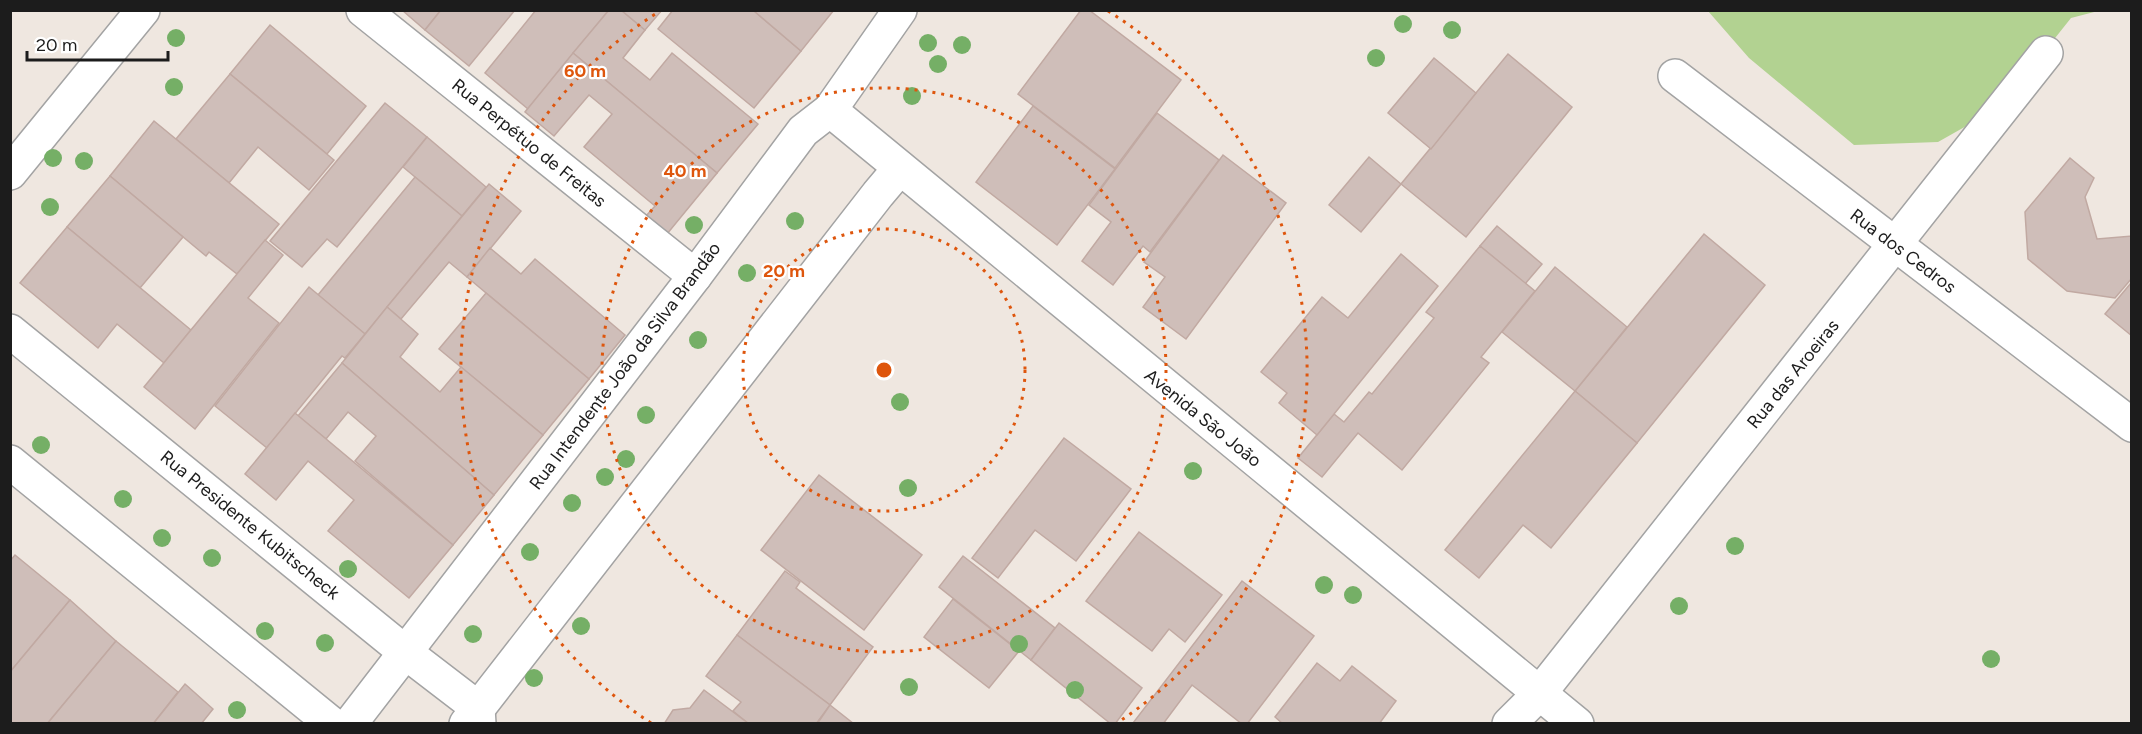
<svg xmlns="http://www.w3.org/2000/svg" width="2142" height="734" font-family="Figtree,sans-serif">
<style>
.forest{fill:#b2d291}
.building{fill:#cfbeb9;stroke:#c1a9a2;stroke-width:1.5}
.lines{fill:none;stroke-linecap:round;stroke-linejoin:round}
.minor-casing{stroke:#a3a3a3;stroke-width:36}
.minor{stroke:#fff;stroke-width:33}
.tree{fill:#75af66}
.ring{fill:none;stroke:#de560d;stroke-width:3;stroke-dasharray:3 6}
.labels{text-anchor:middle;dominant-baseline:central;stroke-width:4.5;stroke-linejoin:round;paint-order:stroke}
.street-label{font-size:18px;fill:#1c1c1c;stroke:#fff}
.centre{fill:#de560d;stroke:#fff;stroke-width:3}
.ring-label{font-size:18px;text-anchor:middle;font-weight:bold;fill:#de560d;stroke:#fff;stroke-width:4.5;stroke-linejoin:round;paint-order:stroke}
</style>
<rect width="100%" height="100%" fill="#efe7e0"/>
<!-- forest -->
<polygon class="forest" points="1708,11 2098,11 2071,18 2000,107 1938,142 1854,145 1749,58"/>
<!-- building -->
<g class="building">
<polygon points="402,10 441,10 425,30"/>
<polygon points="441,10 515,10 469,66 425,30"/>
<polygon points="536,10 609,10 528,109 485,73"/>
<polygon points="609,10 621,10 645,30 623,58 650,80 672,53 758,124 717,173 573,53"/>
<polygon points="621,10 662,10 645,30"/>
<polygon points="673,10 753,10 801,51 754,108 658,29"/>
<polygon points="753,10 834,10 801,51"/>
<polygon points="1081,10 1089,10 1181,80 1115,168 1018,94"/>
<polygon points="270,25 366,106 327,154 230,74"/>
<polygon points="573,53 717,173 667,234 646,216 655,206 584,147 612,114 589,95 554,136 525,112"/>
<polygon points="1508,54 1572,107 1466,237 1401,184"/>
<polygon points="1434,58 1476,93 1431,149 1388,113"/>
<polygon points="230,74 334,160 309,190 258,147 229,183 176,139"/>
<polygon points="385,103 427,137 337,247 327,239 302,267 270,241"/>
<polygon points="1033,106 1115,169 1057,245 976,182"/>
<polygon points="1157,113 1219,160 1150,252 1143,246 1113,285 1082,261 1111,222 1089,205"/>
<polygon points="154,121 279,224 237,274 209,252 206,256 110,176"/>
<polygon points="427,137 486,187 462,216 403,167"/>
<polygon points="1223,155 1286,203 1186,339 1143,307 1165,277 1144,262"/>
<polygon points="1369,157 1401,184 1361,232 1329,205"/>
<polygon points="2070,158 2094,178 2085,197 2097,239 2132,236 2132,278 2115,298 2067,291 2028,259 2025,212"/>
<polygon points="110,176 183,237 140,288 67,227"/>
<polygon points="415,177 462,216 365,334 318,295"/>
<polygon points="489,184 521,211 467,277 449,262 401,319 387,307"/>
<polygon points="1497,226 1542,264 1525,284 1480,246"/>
<polygon points="67,227 191,330 164,363 117,324 98,348 20,283"/>
<polygon points="1704,234 1765,285 1637,443 1575,391"/>
<polygon points="265,240 283,255 248,298 279,323 195,429 144,387"/>
<polygon points="1480,246 1535,291 1481,357 1489,363 1402,470 1358,433 1322,477 1298,458 1334,414 1344,422 1369,392 1372,394 1434,318 1426,312"/>
<polygon points="490,248 521,274 535,259 625,335 589,379 467,277"/>
<polygon points="1401,254 1438,286 1317,435 1279,403 1287,393 1261,372 1322,297 1348,318"/>
<polygon points="1555,267 1627,327 1575,391 1502,332"/>
<polygon points="2131,283 2132,283 2132,336 2105,314"/>
<polygon points="309,287 365,334 345,358 342,356 267,448 215,406"/>
<polygon points="486,293 589,379 543,435 439,349"/>
<polygon points="387,307 418,334 400,357 440,392 461,367 543,435 494,495 342,363"/>
<polygon points="342,363 494,495 453,545 355,461 376,436 348,412 326,439 298,416"/>
<polygon points="1575,391 1637,443 1551,548 1523,525 1479,578 1445,550"/>
<polygon points="295,413 453,545 409,598 328,531 354,500 308,461 276,500 245,474"/>
<polygon points="1064,438 1131,489 1076,561 1035,530 998,578 972,558"/>
<polygon points="819,475 922,555 864,630 761,550"/>
<polygon points="1139,532 1222,595 1185,642 1169,629 1152,651 1086,601"/>
<polygon points="15,555 70,600 10,672 10,561"/>
<polygon points="963,556 1055,628 1031,660 939,587"/>
<polygon points="785,571 800,582 796,588 873,647 830,705 737,635"/>
<polygon points="1242,581 1314,636 1247,724 1242,724 1192,685 1163,724 1133,723"/>
<polygon points="953,599 1019,651 989,688 924,637"/>
<polygon points="70,600 116,641 47,724 10,724 10,672"/>
<polygon points="1059,623 1142,688 1115,724 1111,724 1031,660"/>
<polygon points="737,635 830,705 816,724 749,724 733,711 741,702 706,676"/>
<polygon points="116,641 178,692 153,724 47,724"/>
<polygon points="1317,663 1340,681 1352,666 1396,701 1379,724 1283,724 1275,717"/>
<polygon points="185,684 213,709 201,724 153,724"/>
<polygon points="704,690 749,724 664,724 673,710 690,708"/>
<polygon points="830,705 854,724 817,724"/>
</g>
<g class="lines">
<!-- minor casing -->
<g class="minor-casing">
<g id="minor">
<polyline points="363,10 695,276"/>
<polyline points="1675,76 2132,425"/>
<polyline points="830,110 1577,724"/>
<polyline points="10,173 143,10"/>
<polyline points="10,331 405,652 478,708 479,724"/>
<polyline points="10,462 332,724"/>
<polyline points="350,724 695,276 803,131 830,110 900,10"/>
<polyline points="466,724 878,194 900,168"/>
<polyline points="1509,724 1539,694 2046,53"/>
</g>
</g>
<!-- minor -->
<use href="#minor" class="minor"/>
</g>
<!-- trees -->
<g class="tree">
<circle cx="1403" cy="24" r="9"/>
<circle cx="1452" cy="30" r="9"/>
<circle cx="176" cy="38" r="9"/>
<circle cx="928" cy="43" r="9"/>
<circle cx="962" cy="45" r="9"/>
<circle cx="1376" cy="58" r="9"/>
<circle cx="938" cy="64" r="9"/>
<circle cx="174" cy="87" r="9"/>
<circle cx="912" cy="96" r="9"/>
<circle cx="53" cy="158" r="9"/>
<circle cx="84" cy="161" r="9"/>
<circle cx="50" cy="207" r="9"/>
<circle cx="795" cy="221" r="9"/>
<circle cx="694" cy="225" r="9"/>
<circle cx="747" cy="273" r="9"/>
<circle cx="698" cy="340" r="9"/>
<circle cx="900" cy="402" r="9"/>
<circle cx="646" cy="415" r="9"/>
<circle cx="41" cy="445" r="9"/>
<circle cx="626" cy="459" r="9"/>
<circle cx="1193" cy="471" r="9"/>
<circle cx="605" cy="477" r="9"/>
<circle cx="908" cy="488" r="9"/>
<circle cx="123" cy="499" r="9"/>
<circle cx="572" cy="503" r="9"/>
<circle cx="162" cy="538" r="9"/>
<circle cx="1735" cy="546" r="9"/>
<circle cx="530" cy="552" r="9"/>
<circle cx="212" cy="558" r="9"/>
<circle cx="348" cy="569" r="9"/>
<circle cx="1324" cy="585" r="9"/>
<circle cx="1353" cy="595" r="9"/>
<circle cx="1679" cy="606" r="9"/>
<circle cx="581" cy="626" r="9"/>
<circle cx="265" cy="631" r="9"/>
<circle cx="473" cy="634" r="9"/>
<circle cx="325" cy="643" r="9"/>
<circle cx="1019" cy="644" r="9"/>
<circle cx="1991" cy="659" r="9"/>
<circle cx="534" cy="678" r="9"/>
<circle cx="909" cy="687" r="9"/>
<circle cx="1075" cy="690" r="9"/>
<circle cx="237" cy="710" r="9"/>
</g>
<!-- distance rings -->
<g class="ring">
<circle cx="884" cy="370" r="141"/>
<circle cx="884" cy="370" r="282"/>
<path d="M651 723A423 423 0 0 1 660 11M1108 11A423 423 0 0 1 1117 723"/>
</g>
<g class="labels">
<!-- street labels -->
<g class="street-label">
<text transform="translate(529 143) rotate(39)">Rua Perpétuo de Freitas</text>
<text transform="translate(1903 251) rotate(37)">Rua dos Cedros</text>
<text transform="translate(625 366) rotate(-53)">Rua Intendente João da Silva Brandão</text>
<text transform="translate(1793 374) rotate(-51)">Rua das Aroeiras</text>
<text transform="translate(1203 418) rotate(39)">Avenida São João</text>
<text transform="translate(250 525) rotate(39)">Rua Presidente Kubitscheck</text>
</g>
</g>
<circle cx="884" cy="370" r="9" class="centre"/>
<g class="ring-label">
<text x="585" y="77">60 m</text>
<text x="685" y="177">40 m</text>
<text x="784" y="277">20 m</text>
</g>
<!-- border -->
<rect width="2142" height="734" fill="none" stroke="#1c1c1c" stroke-width="24"/>
<!-- scale -->
<path d="M27 51v9h141v-9" fill="none" stroke="#1c1c1c" stroke-width="3"/>
<text x="36" y="51" font-size="18" fill="#1c1c1c" stroke="#ffffff" stroke-width="4.5" paint-order="stroke">20 m</text>
</svg>
